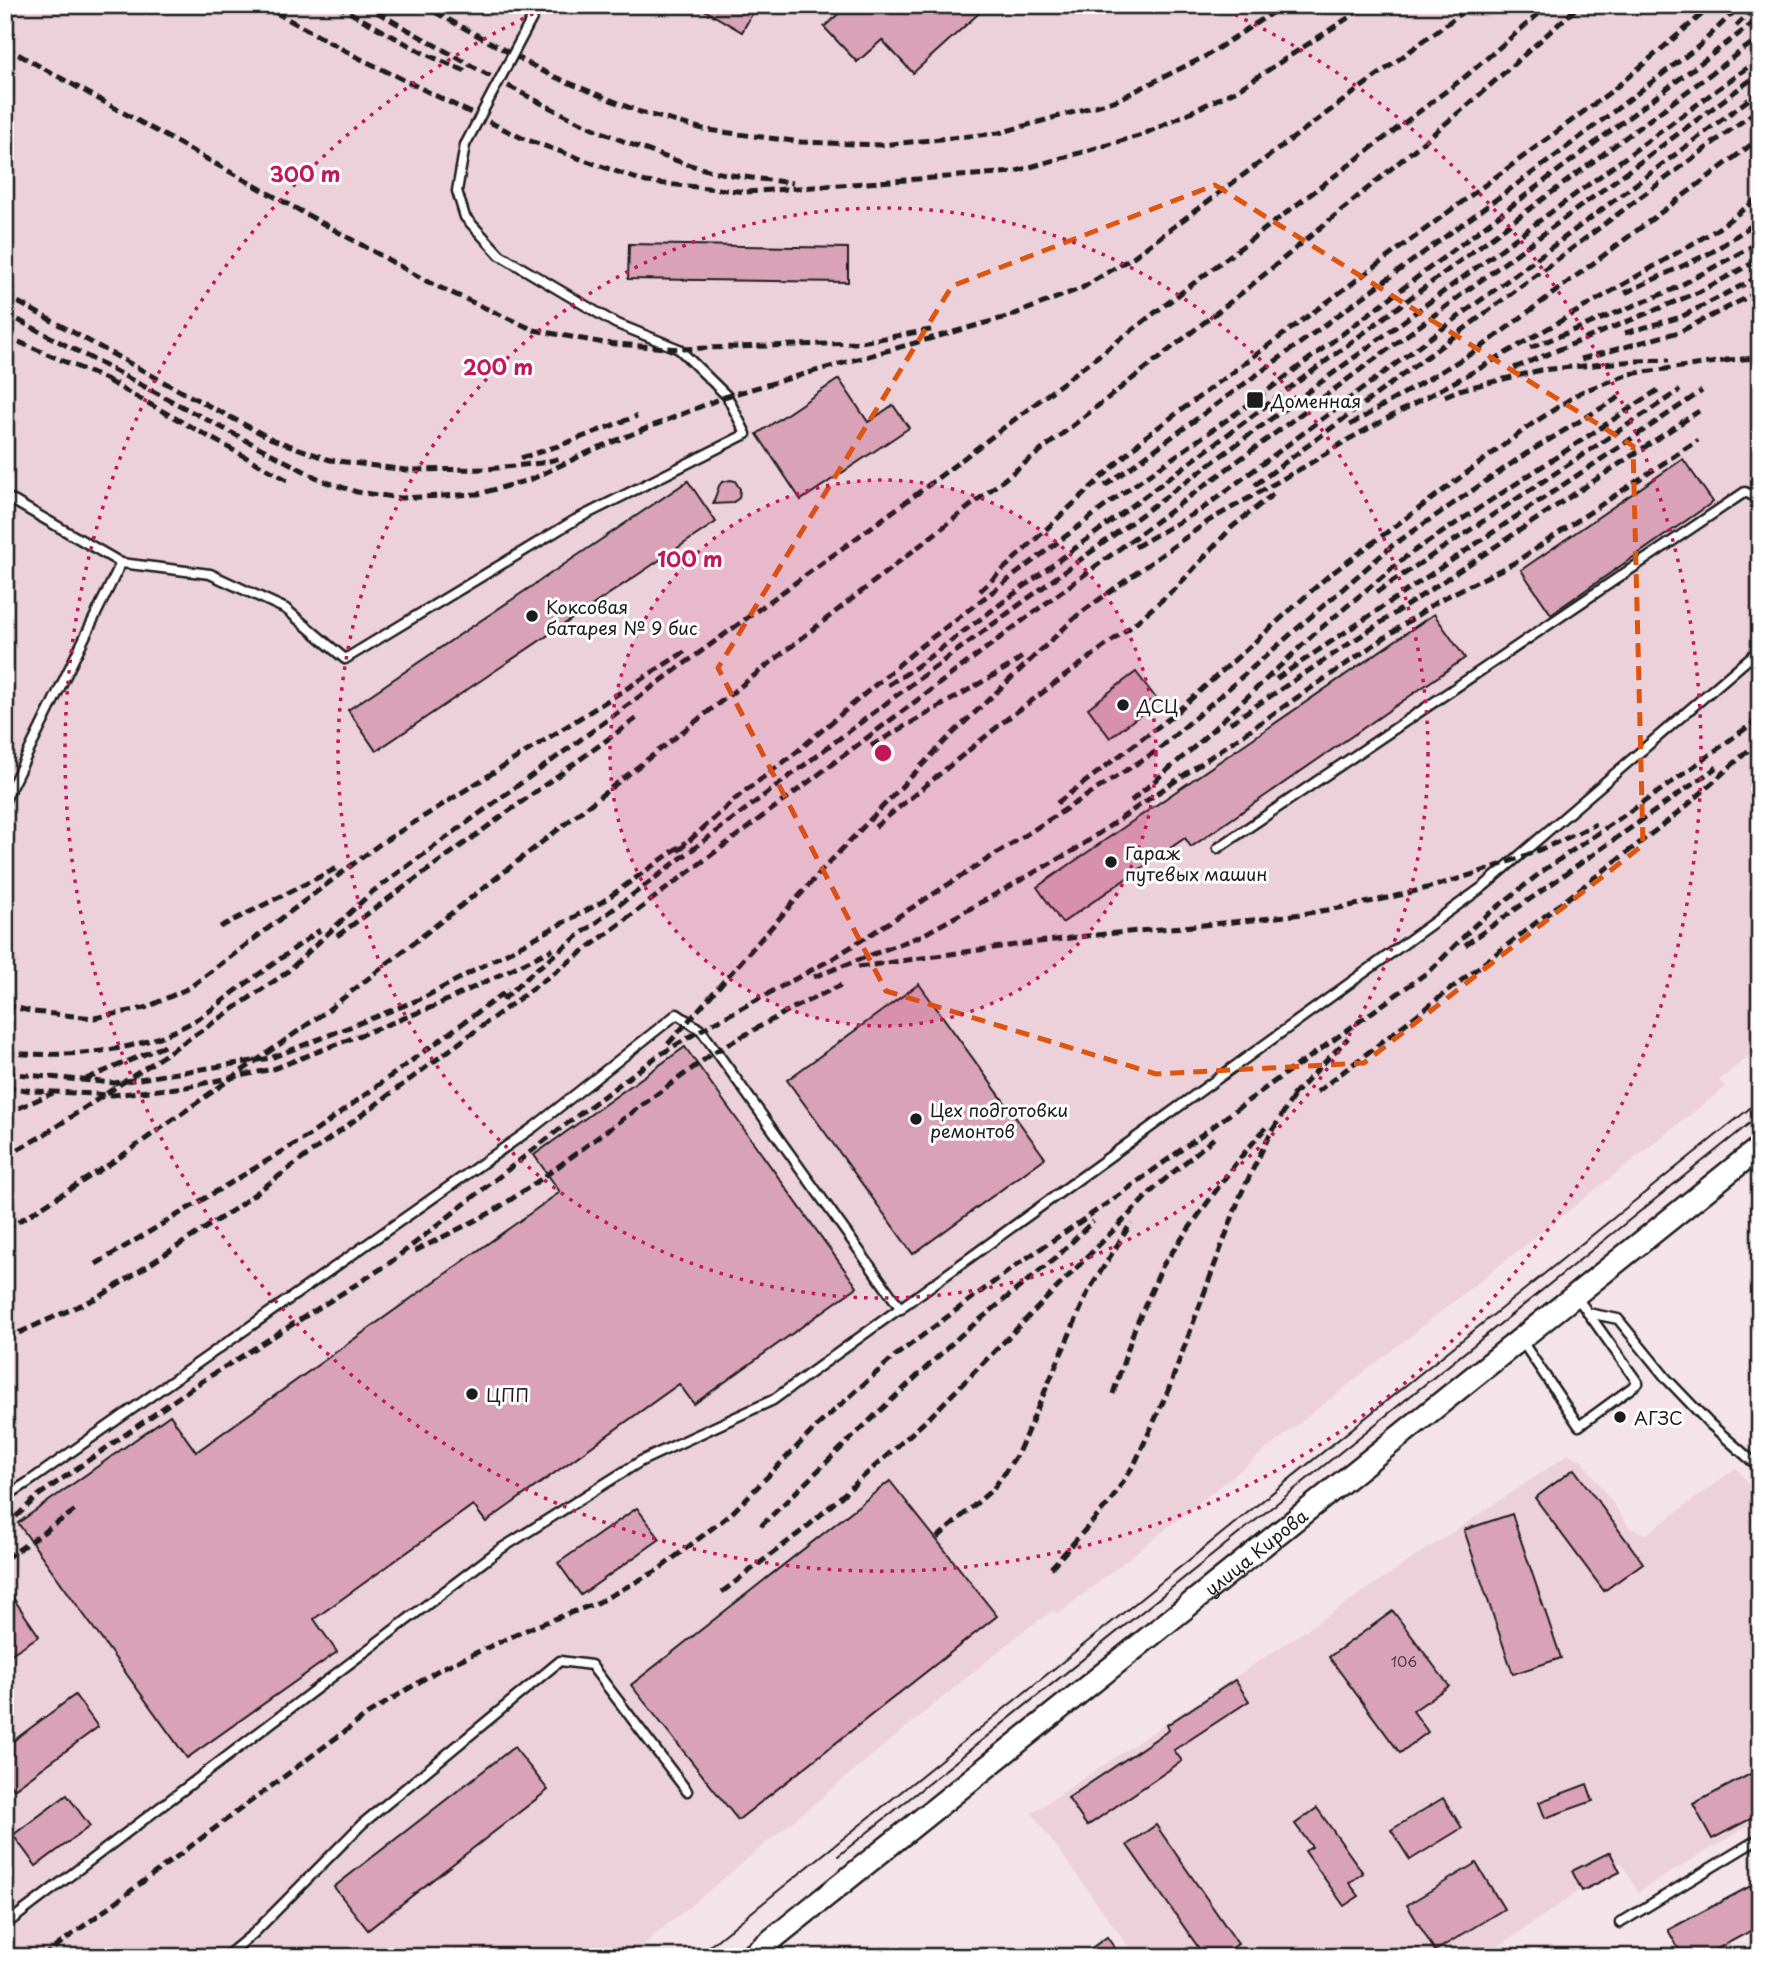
<svg xmlns="http://www.w3.org/2000/svg" width="1765" height="1962" font-family="'Playpen Sans',sans-serif">
<style>
.built{fill:#ecd0da}
.building{fill:#daa2b6;stroke:#1c1c1c;stroke-width:2}
.lines{fill:none;stroke-linecap:round;stroke-linejoin:round}
.lane-casing{stroke:#1c1c1c;stroke-width:13}
.secondary-casing{stroke:#1c1c1c;stroke-width:26}
.lane{stroke:#fff;stroke-width:8}
.secondary{stroke:#fff;stroke-width:21}
.tram{stroke:#1c1c1c;stroke-width:2}
.rail{stroke:#1c1c1c;stroke-width:5;stroke-dasharray:10 5;stroke-linecap:butt}
.lane-bridge-casing{stroke:#1c1c1c;stroke-width:13;stroke-linecap:butt}
.lane-bridge{stroke:#fff;stroke-width:8}
.marked{fill:none;stroke:#de560d;stroke-width:5;stroke-dasharray:14 9;stroke-linejoin:round}
.ring{fill:none;stroke:#c2185b;stroke-width:3.5;stroke-dasharray:3.5 7}
.poi-dot{fill:#1c1c1c;stroke:#fff;stroke-width:2.5}
.labels{text-anchor:middle;dominant-baseline:central;stroke-width:6;stroke-linejoin:round;paint-order:stroke}
.number-label{font-size:14px;fill:#4c3e42}
.poi-label{font-size:18px;fill:#1c1c1c;stroke:#fff;text-anchor:start}
.street-label{font-size:18px;fill:#1c1c1c;stroke:#fff}
.centre{fill:#c2185b;stroke:#fff;stroke-width:3.5}
.ring-label{font-size:21px;text-anchor:middle;font-weight:bold;fill:#c2185b;stroke:#fff;stroke-width:6;stroke-linejoin:round;paint-order:stroke}
</style>
<rect width="100%" height="100%" fill="#f4e3e9"/>
<filter id="ink" filterUnits="userSpaceOnUse"><feTurbulence type="fractalNoise" baseFrequency=".0143" numOctaves="2"/><feDisplacementMap in="SourceGraphic" scale="14" xChannelSelector="R" yChannelSelector="G"/><feConvolveMatrix kernelMatrix="1 2 1 2 8 2 1 2 1" color-interpolation-filters="sRGB"/></filter>
<g filter="url(#ink)">
<!-- built -->
<g class="built">
<polygon points="5,5 1760,5 1760,1047 1719,1080 1725,1087 1058,1614 1053,1610 1023,1631 628,1957 5,1957"/>
<polygon points="1568,1455 1581,1459 1629,1527 1646,1535 1736,1468 1760,1499 1760,1819 1638,1892 1621,1862 1483,1957 1136,1957 1032,1813"/>
</g>
<!-- building -->
<g class="building">
<polygon points="696,5 757,5 742,32"/>
<polygon points="848,5 988,5 913,73 882,40 857,62 824,27"/>
<polygon points="629,244 848,248 848,282 628,279"/>
<polygon points="839,379 868,422 893,405 909,428 801,500 757,434"/>
<polygon points="1683,459 1713,502 1551,614 1521,570"/>
<polygon points="731,480 735,481 740,489 739,498 732,503 713,504 719,486 722,482"/>
<polygon points="688,481 716,522 376,751 348,710"/>
<polygon points="1434,614 1465,658 1191,847 1185,838 1062,923 1037,887"/>
<polygon points="1136,672 1158,701 1110,738 1088,708"/>
<polygon points="919,984 1045,1158 913,1254 787,1080"/>
<polygon points="685,1047 857,1287 694,1404 679,1384 486,1522 473,1505 314,1619 337,1652 187,1758 18,1523 170,1415 196,1452 560,1192 534,1155"/>
<polygon points="1574,1469 1643,1563 1604,1591 1535,1498"/>
<polygon points="890,1481 997,1616 738,1820 631,1685"/>
<polygon points="637,1508 660,1539 581,1595 558,1563"/>
<polygon points="1512,1514 1561,1658 1513,1674 1464,1530"/>
<polygon points="5,1586 39,1636 5,1658"/>
<polygon points="1393,1611 1449,1686 1413,1711 1428,1732 1400,1753 1329,1657"/>
<polygon points="1235,1680 1249,1701 1174,1750 1182,1761 1087,1826 1068,1798 1169,1730 1167,1725"/>
<polygon points="75,1695 98,1727 14,1789 5,1777 5,1747"/>
<polygon points="514,1747 548,1790 368,1930 334,1887"/>
<polygon points="1760,1769 1760,1814 1712,1839 1693,1804"/>
<polygon points="1587,1784 1593,1801 1545,1818 1539,1802"/>
<polygon points="67,1795 90,1826 36,1866 13,1835"/>
<polygon points="1443,1798 1462,1828 1410,1860 1391,1830"/>
<polygon points="1317,1808 1363,1873 1349,1883 1359,1896 1344,1906 1305,1851 1312,1847 1295,1824"/>
<polygon points="1156,1825 1238,1944 1220,1957 1205,1957 1127,1845"/>
<polygon points="1610,1852 1620,1872 1582,1891 1572,1871"/>
<polygon points="1476,1863 1504,1909 1435,1951 1407,1905"/>
<polygon points="1760,1881 1760,1926 1702,1957 1683,1957 1668,1930"/>
<polygon points="1107,1937 1121,1957 1079,1957"/>
</g>
<g class="lines">
<!-- lane casing -->
<g class="lane-casing">
<g id="lane">
<polyline points="5,496 121,563 210,574 286,609 345,659 575,520 746,434 727,396 679,349 615,323 500,255 465,217 457,191 465,145"/>
<polyline points="5,800 121,563"/>
<polyline points="1218,848 1745,492 1760,499"/>
<polyline points="1588,1313 1618,1319 1666,1378 1710,1424 1760,1468"/>
<polyline points="1521,1340 1579,1426 1638,1383 1576,1296"/>
<polyline points="5,1497 27,1483 534,1127 677,1014 701,1030 901,1309"/>
<polyline points="1620,1923 1760,1838"/>
<polyline points="5,1925 499,1550 641,1461 773,1400 1484,886 1760,649"/>
<polyline points="225,1957 253,1934 362,1824 560,1661 591,1665 687,1791"/>
</g>
</g>
<!-- secondary casing -->
<g class="secondary-casing">
<g id="secondary">
<path id="s1" d="M750 1957 1760 1147"/>
</g>
</g>
<!-- lane -->
<use href="#lane" class="lane"/>
<!-- secondary -->
<use href="#secondary" class="secondary"/>
<!-- tram -->
<g class="tram">
<polyline points="838,1856 1760,1115"/>
<polyline points="696,1957 1760,1100"/>
</g>
<!-- rail -->
<g class="rail">
<polyline points="262,5 353,55 522,138 646,182 746,192 1013,172 1142,135 1239,89 1368,5"/>
<polyline points="336,5 425,54 466,71"/>
<path d="M364 5C474 66 582 135 704 169 732 177 764 179 793 183"/>
<polyline points="422,5 550,75 640,112 707,130 801,142 882,145 999,133 1117,100 1206,56 1284,5"/>
<polyline points="1736,26 1757,5"/>
<polyline points="5,47 432,284 534,330 604,343 679,349 855,343 936,329"/>
<polyline points="1625,293 1712,252 1760,220"/>
<polyline points="5,295 171,386 272,439 330,460 406,470 487,469 541,463 561,458"/>
<polyline points="5,313 323,481 357,492 401,498 478,494 532,479 595,449 727,396 1010,316 1082,288 1133,257 1472,5"/>
<polyline points="1625,333 1681,317 1760,276"/>
<polyline points="5,336 117,384"/>
<polyline points="1530,348 1672,290 1760,242"/>
<polyline points="1581,359 1679,332 1760,291"/>
<polyline points="1725,360 1760,358"/>
<polyline points="1514,368 1699,292 1760,259"/>
<polyline points="108,381 289,481"/>
<polyline points="1445,396 1459,390 1541,370 1635,361 1669,360"/>
<polyline points="1350,425 1479,349 1760,138"/>
<polyline points="521,458 561,445 637,416"/>
<polyline points="1255,485 1760,108"/>
<polyline points="1105,486 1554,157 1699,46 1741,5"/>
<polyline points="1135,547 1202,509 1760,91"/>
<polyline points="980,591 1145,437 1613,90 1713,5"/>
<polyline points="1377,592 1680,390"/>
<polyline points="1276,679 1702,391"/>
<polyline points="888,685 912,670 1760,37"/>
<polyline points="1230,723 1699,411"/>
<polyline points="871,746 1008,667 1025,655"/>
<polyline points="1131,801 1192,749 1314,634 1408,555 1658,390"/>
<polyline points="1057,803 1171,717 1327,577 1532,424 1581,392 1629,374 1732,360"/>
<polyline points="875,827 1007,719 1128,629 1176,588 1232,527 1277,491"/>
<polyline points="678,851 741,794 793,755 921,646 1116,498 1255,400 1760,18"/>
<polyline points="220,927 337,868"/>
<polyline points="337,936 637,718"/>
<polyline points="1465,945 1717,767"/>
<path d="M858 967C937 956 1017 944 1096 935 1166 928 1238 923 1308 913 1404 899 1509 868 1596 824"/>
<polyline points="814,977 923,935 1076,849 1438,601 1514,563 1698,440"/>
<polyline points="503,1000 528,976 578,936 893,698 1760,58"/>
<polyline points="5,1005 34,1012 94,1018 145,1008 189,988 380,844 686,651"/>
<polyline points="668,1044 823,869 948,738 1079,614 1210,520 1309,464 1349,439 1482,367 1716,230 1760,197"/>
<path d="M5 1053C70 1057 136 1054 194 1021 209 1013 223 1000 237 990 265 970 292 950 320 930"/>
<polyline points="1296,1067 1432,969 1476,924 1544,870 1664,788 1760,718"/>
<polyline points="5,1073 114,1083 271,1058 423,998 602,902 686,842"/>
<polyline points="86,1079 169,1044"/>
<polyline points="5,1087 34,1091 112,1095 186,1087 273,1069 435,1006 553,949"/>
<polyline points="1317,1092 1682,810 1760,740"/>
<polyline points="1292,1096 1348,1038"/>
<polyline points="5,1114 53,1093"/>
<polyline points="5,1157 45,1134 207,1027 286,973 372,892 918,493 1466,76 1549,5"/>
<polyline points="5,1230 113,1162 328,1010 1248,288 1469,104 1580,5"/>
<polyline points="415,1251 494,1211 541,1179 716,1051 793,1008 841,985"/>
<polyline points="96,1264 313,1133 508,990"/>
<polyline points="5,1339 101,1296 233,1210 589,947 1041,607 1760,73"/>
<polyline points="1113,1394 1134,1330 1163,1265 1235,1164 1268,1125"/>
<polyline points="761,1526 868,1422 961,1335 1059,1255 1093,1221"/>
<polyline points="5,1527 39,1495 196,1385 387,1265 557,1131 656,1057 701,1030 832,959 1158,750 1393,545 1524,455 1621,396"/>
<polyline points="937,1538 994,1488 1018,1453 1088,1292 1131,1223"/>
<polyline points="5,1559 77,1509"/>
<polyline points="1051,1568 1110,1502 1135,1463 1168,1391 1241,1194 1269,1136 1298,1089"/>
<polyline points="722,1592 807,1527 930,1417 1157,1186 1214,1138"/>
<polyline points="42,1957 368,1714 440,1669 533,1627 597,1603 658,1570 732,1513 817,1426 895,1356 1015,1266 1118,1196 1301,1062"/>
</g>
<!-- lane-bridge casing -->
<g class="lane-bridge-casing">
<polyline id="lane-bridge" points="465,145 539,5"/>
</g>
<!-- lane-bridge -->
<use href="#lane-bridge" class="lane-bridge"/>
</g>
</g>
<!-- marked area -->
<path class="marked" d="M1215 185 1633 446 1643 845 1364 1063 1156 1074 886 991 718 668 952 286Z"/>
<!-- distance rings -->
<circle cx="883" cy="753" r="273" fill="#c2185b" fill-opacity=".12"/>
<g class="ring">
<circle cx="883" cy="753" r="273"/>
<circle cx="883" cy="753" r="545"/>
<path d="M1216 6A818 818 0 1 1 550 6"/>
</g>
<!-- markers -->
<g class="poi-dot">
<rect x="1246" y="391" width="18" height="18" rx="3.5"/>
<circle cx="532" cy="616" r="7"/>
<circle cx="1123" cy="705" r="7"/>
<circle cx="1111" cy="862" r="7"/>
<circle cx="916" cy="1119" r="7"/>
<circle cx="472" cy="1394" r="7"/>
<circle cx="1620" cy="1417" r="7"/>
</g>
<g class="labels">
<!-- number labels -->
<g class="number-label">
<text x="1404" y="1661">106</text>
</g>
<!-- poi labels -->
<g class="poi-label">
<text x="1271" y="400">Доменная</text>
<text x="546" y="606">Коксовая<tspan x="546" dy="21">батарея № 9 бис</tspan></text>
<text x="1137" y="705">ДСЦ</text>
<text x="1125" y="852">Гараж<tspan x="1125" dy="21">путевых машин</tspan></text>
<text x="930" y="1109">Цех подготовки<tspan x="930" dy="21">ремонтов</tspan></text>
<text x="486" y="1394">ЦПП</text>
<text x="1634" y="1417">АГЗС</text>
</g>
<!-- street labels -->
<g class="street-label">
<text stroke="none"><textPath href="#s1" startOffset="648">улица Кирова</textPath></text>
</g>
</g>
<circle cx="883" cy="753" r="10" class="centre"/>
<g class="ring-label">
<text x="305" y="182">300 m</text>
<text x="498" y="375">200 m</text>
<text x="690" y="567">100 m</text>
</g>
<!-- margin -->
<rect width="1765" height="1962" fill="none" stroke="#fff" stroke-width="28"/>
<rect x="14" y="14" width="1737" height="1934" fill="none" stroke="#1c1c1c" stroke-width="2.5" filter="url(#ink)"/>
</svg>
